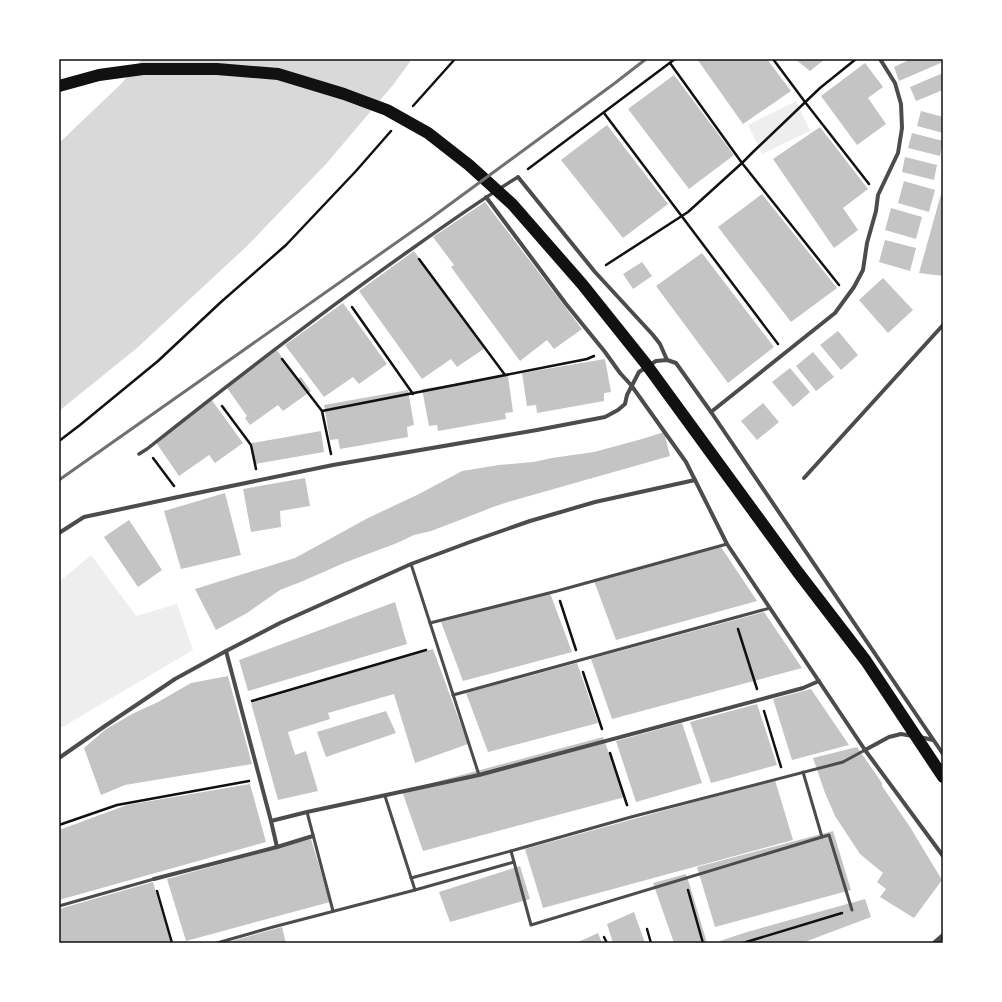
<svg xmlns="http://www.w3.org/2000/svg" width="1002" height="1002" font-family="'Exo 2',sans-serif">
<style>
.green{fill:#eee}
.water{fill:#d9d9d9}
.building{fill:#c4c4c4}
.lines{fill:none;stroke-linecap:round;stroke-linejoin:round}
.path{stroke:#111;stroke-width:2.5}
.service{stroke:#4c4c4c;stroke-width:3}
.pedestrian{stroke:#4c4c4c;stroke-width:3.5}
.minor{stroke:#4c4c4c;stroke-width:4}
.tertiary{stroke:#4c4c4c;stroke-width:7}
.motorway{stroke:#111;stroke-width:12}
.rail{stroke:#707070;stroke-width:3}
.neatline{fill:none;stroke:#111;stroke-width:1.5}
</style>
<rect width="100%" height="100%" fill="#fff"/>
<!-- green -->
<g class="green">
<polygon points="796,101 810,131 762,154 748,125"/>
<polygon points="91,555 136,616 177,604 193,650 59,729 59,582"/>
</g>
<!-- water -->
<polygon class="water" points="142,59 412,59 393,85 326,164 246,247 137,348 59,411 59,143 121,84"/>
<!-- building -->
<g class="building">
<polygon points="697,59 767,59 791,91 743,124"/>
<polygon points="795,59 825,59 810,71"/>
<polygon points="911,59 943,59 943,62 899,81 894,67"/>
<polygon points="865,63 883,87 868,98 886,124 857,145 821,96"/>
<polygon points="943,73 943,90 916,101 910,87"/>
<polygon points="674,75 734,155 689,189 628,109"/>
<polygon points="921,111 943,117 943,133 917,126"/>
<polygon points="607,125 668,204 623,238 561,160"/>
<polygon points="820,127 868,189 843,208 858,230 834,248 773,159"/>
<polygon points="912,133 943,141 940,156 908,148"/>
<polygon points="905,157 937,165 934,180 902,172"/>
<polygon points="904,181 935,190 929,212 898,203"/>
<polygon points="943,187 943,276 919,273"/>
<polygon points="762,194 837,288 791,322 718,227"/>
<polygon points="485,202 582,329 554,349 547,340 520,361 451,267 454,265 433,237"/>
<polygon points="891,208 922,217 916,239 885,230"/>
<polygon points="885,240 916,248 910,271 879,262"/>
<polygon points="414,251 485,348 457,367 451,359 422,379 359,291"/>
<polygon points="702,253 774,347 728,383 656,286"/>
<polygon points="642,262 652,276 633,289 623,274"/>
<polygon points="883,278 913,310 888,333 859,300"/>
<polygon points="343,303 387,364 359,384 353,377 324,397 285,345"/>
<polygon points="838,331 858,355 841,370 820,345"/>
<polygon points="277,350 297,379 301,377 311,391 283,411 278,405 250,425 245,418 247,416 227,388"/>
<polygon points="813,352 834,377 816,391 796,366"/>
<polygon points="605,359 611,392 604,393 604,401 537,413 536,405 527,406 522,373"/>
<polygon points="790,368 810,392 793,407 772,382"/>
<polygon points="508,376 513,412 505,413 506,419 438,431 437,425 429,426 422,389"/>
<polygon points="408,390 414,425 407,427 408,437 340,449 338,439 330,440 324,405"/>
<polygon points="211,399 243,443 215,463 209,455 179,476 155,441"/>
<polygon points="763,403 779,422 757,440 741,421"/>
<polygon points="321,431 324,452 255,464 252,443"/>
<polygon points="664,432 670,456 508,502 493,507 460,520 431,531 414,535 397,543 344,563 303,581 280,590 247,613 216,630 195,589 295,558 368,518 419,494 462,471 499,465 533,462 552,458 594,452 642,439"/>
<polygon points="305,478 310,506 280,511 281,527 251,532 243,489"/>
<polygon points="225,493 241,555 181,569 164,511"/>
<polygon points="129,520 162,570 138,587 104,537"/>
<polygon points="721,547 757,601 616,640 594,581"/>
<polygon points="550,593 572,652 463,681 441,622"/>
<polygon points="395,602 407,644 248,691 239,660"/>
<polygon points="764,612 802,668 612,719 591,659"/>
<polygon points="433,649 468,744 415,763 394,694 328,713 330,719 288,732 295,755 306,751 318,791 278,800 251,703"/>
<polygon points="577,663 598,723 488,752 466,693"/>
<polygon points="228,676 252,764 125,785 101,795 84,748 106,729 134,713 158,702 191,683"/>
<polygon points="811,689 849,745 792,760 773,699"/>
<polygon points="757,704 777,765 711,783 690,722"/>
<polygon points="386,711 396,733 326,757 317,732"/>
<polygon points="682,723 702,783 636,802 616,741"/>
<polygon points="603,737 625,797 423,851 402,791"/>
<polygon points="857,747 882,783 882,786 910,827 942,880 914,918 880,897 886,889 877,882 883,873 860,854 835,816 825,793 813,758"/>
<polygon points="775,780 793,840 543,908 525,849"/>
<polygon points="250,784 266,842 59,900 59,830 127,805"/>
<polygon points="833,831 851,890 715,927 697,867"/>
<polygon points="311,839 330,902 186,941 167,879"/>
<polygon points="520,866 530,899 450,922 439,892"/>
<polygon points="686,874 690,886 707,943 674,943 653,883"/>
<polygon points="153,882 171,943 59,943 59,909"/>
<polygon points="865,899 871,917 802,943 720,943 720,941 747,932"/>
<polygon points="634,912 645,943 613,943 607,924"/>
<polygon points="282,927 286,943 225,943"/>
<polygon points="598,933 602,943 576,943"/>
</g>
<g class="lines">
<!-- path -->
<g class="path">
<polyline points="773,59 805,102 869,184"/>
<polyline points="670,63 742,163 839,285"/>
<polyline points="413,106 455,59"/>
<polyline points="604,113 778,344"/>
<polyline points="528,169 675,59"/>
<polyline points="419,259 505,375"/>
<polyline points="606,265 688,212 742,163 752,153 820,88 856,59"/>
<polyline points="352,307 413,394"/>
<polyline points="282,359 322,411 331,454"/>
<polyline points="222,406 251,445 256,469"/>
<polyline points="322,411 587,359 594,356"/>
<polyline points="59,441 80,425 158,361 221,302 286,245 356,171 391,131"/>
<polyline points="153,458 174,486"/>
<polyline points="560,601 576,650"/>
<polyline points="738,629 757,689"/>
<polyline points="583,672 602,729"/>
<polyline points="252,701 426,650"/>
<polyline points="764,711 781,767"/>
<polyline points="610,753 627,805"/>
<polyline points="59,825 117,805 249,781"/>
<polyline points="688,890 703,943"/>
<polyline points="157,891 172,943"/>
<polyline points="647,929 651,943"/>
<polyline points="604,937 607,943"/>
<polyline points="743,943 842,913"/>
</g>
<!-- service -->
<g class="service">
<polyline points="411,564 479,775"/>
<polyline points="430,623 557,591 727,544"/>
<polyline points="453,695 770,608"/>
<polyline points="803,772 822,837 829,835 852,910"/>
<polyline points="385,796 415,890"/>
<polyline points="307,812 333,911"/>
<polyline points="511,851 531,925 822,837"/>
<polyline points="411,878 511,851 631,817 843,762 865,750"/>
<polyline points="59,906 154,879"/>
<polyline points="217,943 273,927 415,890 514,862"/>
</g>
<!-- pedestrian -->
<path class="pedestrian" d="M139 454 147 449C234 380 322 312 413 248 448 223 482 199 518 177"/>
<!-- minor -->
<g class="minor">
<polyline points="518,177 595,272 653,335 660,344 667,360"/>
<polyline points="486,197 566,304 605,352 620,373 631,385 686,462 727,544 865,750 943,856"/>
<polyline points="711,412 835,313 854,287 863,270 867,243 876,211 878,195 898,153 902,128 901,104 895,83 880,59"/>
<polyline points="804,478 943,325"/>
<polyline points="59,533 84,517 178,497 333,465 537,430 605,417 618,410 625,404 627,395 639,372 656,361 667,360 676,363 711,412 943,754"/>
<polyline points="226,651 271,821 277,847"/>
<polyline points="920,737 933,740"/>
<polyline points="865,750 889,737 901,734 913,736"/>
<polyline points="59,758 105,726 175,679 226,651 280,623 411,564 470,542 530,521 595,502 695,480"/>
<polyline points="271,821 307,812 479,775 803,688 819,681"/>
<polyline points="154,879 277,847 313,836"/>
</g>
<!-- tertiary -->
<polyline class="tertiary" points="936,943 943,937"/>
<!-- motorway -->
<polyline class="motorway" points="59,86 99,75 143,69 217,69 278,74 344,94 387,110 428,133 469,165 512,204 582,284 646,364 797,571 866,661 943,777"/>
<!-- rail -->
<polyline class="rail" points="59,480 427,221 615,83 646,59"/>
</g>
<!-- border -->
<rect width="1002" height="1002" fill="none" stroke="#ffffff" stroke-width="120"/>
<rect x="60" y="60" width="882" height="882" class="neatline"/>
</svg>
